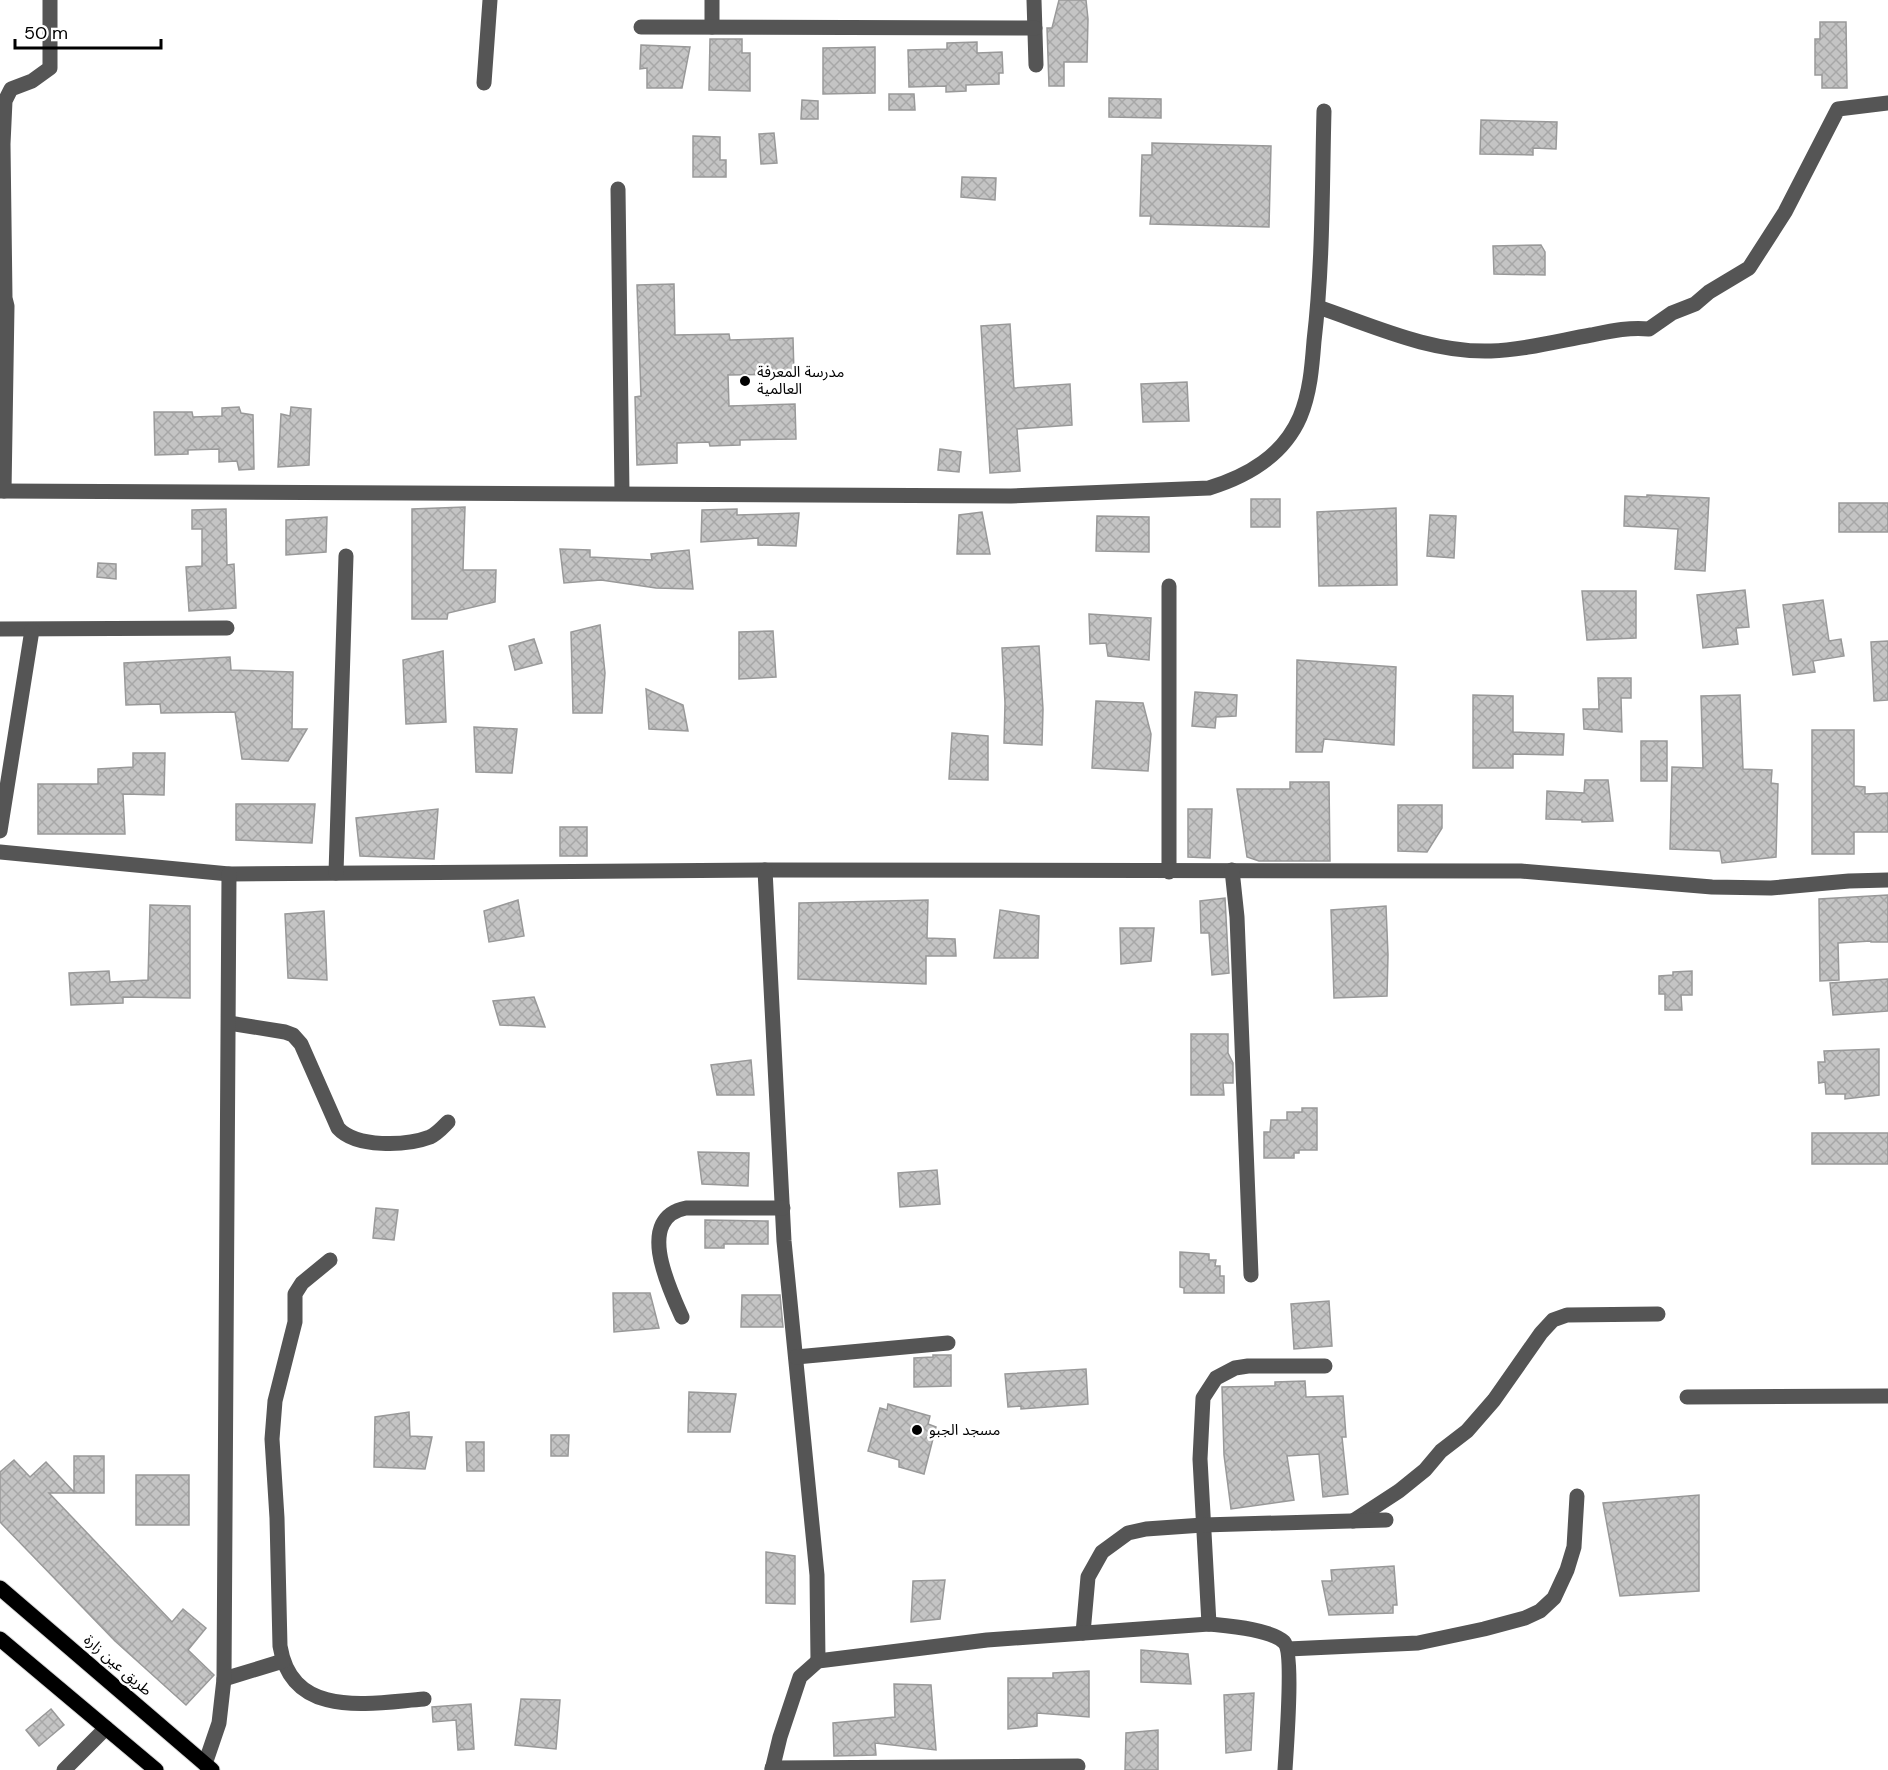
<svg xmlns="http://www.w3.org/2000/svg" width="1888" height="1770" font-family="'DM Sans','Noto Sans Arabic',sans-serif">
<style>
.building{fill:url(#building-cross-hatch);stroke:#999;stroke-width:1.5}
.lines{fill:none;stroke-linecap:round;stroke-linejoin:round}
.major-casing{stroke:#dbdbdb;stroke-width:17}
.minor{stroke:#555;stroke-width:15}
.major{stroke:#000;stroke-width:15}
.poi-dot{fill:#000;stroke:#fff;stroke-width:2}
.labels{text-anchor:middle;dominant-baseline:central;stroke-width:5;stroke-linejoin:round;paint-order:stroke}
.poi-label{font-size:15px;fill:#000;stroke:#fff;text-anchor:start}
.street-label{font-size:15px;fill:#000;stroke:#fff}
</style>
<defs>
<pattern id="building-cross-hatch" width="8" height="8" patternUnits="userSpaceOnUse" patternTransform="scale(1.5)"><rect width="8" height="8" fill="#c4c4c4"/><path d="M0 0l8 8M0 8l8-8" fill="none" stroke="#a7a7a7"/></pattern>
</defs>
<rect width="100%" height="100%" fill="#fff"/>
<!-- building -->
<g class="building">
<polygon points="1059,0 1086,0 1088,19 1087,62 1064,62 1064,86 1049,86 1047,28 1052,28"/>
<polygon points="1820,22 1846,22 1847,88 1822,88 1822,75 1815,75 1815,39 1820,39"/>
<polygon points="710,39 742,39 742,53 750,53 750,91 709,90"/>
<polygon points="977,42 977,53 1002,52 1003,73 999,73 999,84 966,85 966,91 946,92 946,86 909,87 908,50 947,49 947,43"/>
<polygon points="641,45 690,47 682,88 647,88 647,68 640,69"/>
<polygon points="875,47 875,93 823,94 823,48"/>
<polygon points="889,94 914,94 915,110 889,110"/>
<polygon points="1109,98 1161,99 1161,118 1109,117"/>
<polygon points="802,100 818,101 818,119 801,119"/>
<polygon points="1481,120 1557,122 1556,149 1533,148 1533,155 1480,154"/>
<polygon points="774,133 777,163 761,164 759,134"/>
<polygon points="693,136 720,137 720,160 726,160 726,177 693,177"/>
<polygon points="1152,143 1271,146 1269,227 1150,224 1151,216 1140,216 1142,155 1152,155"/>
<polygon points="962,177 996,178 995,200 961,197"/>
<polygon points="1541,245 1545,252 1545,275 1494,274 1493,246"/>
<polygon points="674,284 675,335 729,334 730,340 793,338 794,374 728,375 729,406 795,404 796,439 740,440 740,445 710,446 709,442 677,443 677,463 637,465 635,397 641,396 637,285"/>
<polygon points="1010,324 1014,388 1070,384 1072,425 1017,429 1020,471 990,473 981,326"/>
<polygon points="1187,382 1189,421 1143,422 1141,384"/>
<polygon points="239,407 241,413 253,415 254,469 239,470 237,461 219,462 219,449 188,450 188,454 155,455 154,412 192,412 193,417 222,416 222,408"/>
<polygon points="291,407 311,409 309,465 278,467 281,414 290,416"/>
<polygon points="940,449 961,452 959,472 938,470"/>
<polygon points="1647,495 1709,498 1705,571 1675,569 1678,529 1624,526 1625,496 1647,497"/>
<rect x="1251" y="499" width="29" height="28"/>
<rect x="1839" y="503" width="49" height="29"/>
<polygon points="465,507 463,570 496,570 495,602 448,613 447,619 412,619 412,509"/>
<polygon points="1396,508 1397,585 1319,586 1317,512"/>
<polygon points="226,509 227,565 234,564 236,608 189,611 186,567 202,566 202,529 192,529 192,510"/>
<polygon points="737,509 737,515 799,513 796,546 758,545 758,538 701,542 702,510"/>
<polygon points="982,512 990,554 957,554 959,515"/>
<polygon points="1430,515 1456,516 1454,558 1427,556"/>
<polygon points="1097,516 1149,517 1149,552 1096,551"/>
<polygon points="327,517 326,552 286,555 286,520"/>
<polygon points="560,549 590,550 590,557 652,560 651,554 689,550 693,589 656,588 601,580 564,583"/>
<polygon points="98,563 116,564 116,579 97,577"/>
<polygon points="1745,590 1749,627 1736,628 1738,644 1703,648 1697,595"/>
<polygon points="1582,591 1636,591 1636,638 1587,640"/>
<polygon points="1823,600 1829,641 1841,639 1844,656 1813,661 1815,672 1793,675 1783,605"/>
<polygon points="1089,614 1151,618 1149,660 1108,656 1106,643 1090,644"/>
<polygon points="600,625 605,673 602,713 573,713 571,632"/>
<polygon points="773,631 776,677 739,679 739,632"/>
<polygon points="534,639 542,663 515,670 509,646"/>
<polygon points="1888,641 1888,700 1874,701 1871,642"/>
<polygon points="1039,646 1043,709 1042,745 1004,743 1005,703 1002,648"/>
<polygon points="443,651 446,722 406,724 403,660"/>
<polygon points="230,657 231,670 293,672 292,729 307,729 288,761 242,759 235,712 161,713 160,704 126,705 124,663"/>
<polygon points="1297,660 1396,667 1394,745 1324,739 1322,752 1296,752"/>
<polygon points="1598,678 1631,678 1631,698 1621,698 1622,732 1584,729 1583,709 1599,709"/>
<polygon points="646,689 683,705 688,731 649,729"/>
<polygon points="1195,692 1237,695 1236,716 1216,717 1215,728 1192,726"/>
<polygon points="1473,695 1513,696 1513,732 1564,734 1563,755 1513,754 1513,768 1473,768"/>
<polygon points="1740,695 1743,769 1772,770 1771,783 1778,784 1776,857 1722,863 1720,851 1670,849 1672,767 1703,768 1701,696"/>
<polygon points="1096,701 1143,703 1151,734 1148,771 1092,768"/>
<polygon points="474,727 517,729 512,773 476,772"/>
<polygon points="1812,730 1854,730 1854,786 1865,787 1865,794 1888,793 1888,832 1854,832 1854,854 1812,854"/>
<polygon points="952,733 988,736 988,780 949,779"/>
<rect x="1641" y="741" width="26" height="40"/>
<polygon points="133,753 165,753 164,795 123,794 125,834 38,834 38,784 98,784 98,769 133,767"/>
<polygon points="1585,780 1608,780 1613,821 1582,822 1582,820 1546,819 1547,791 1584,793"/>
<polygon points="1290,782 1329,782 1330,861 1259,861 1247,857 1237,789 1290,789"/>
<polygon points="236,804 315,804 312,843 236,840"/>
<polygon points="1398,805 1442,805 1442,828 1427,852 1398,851"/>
<polygon points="438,809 434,859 360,856 356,818"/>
<polygon points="1188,809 1212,809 1210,858 1188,857"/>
<rect x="560" y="827" width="27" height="29"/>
<polygon points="1888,895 1888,942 1871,942 1871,941 1838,943 1839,980 1820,981 1819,899"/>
<polygon points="1225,898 1229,973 1212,975 1209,933 1201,933 1200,901"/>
<polygon points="518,900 524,936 489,942 484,911"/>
<polygon points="928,900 927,938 955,939 956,956 926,956 926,984 798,979 799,903"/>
<polygon points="150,905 190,906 190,998 123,997 123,1003 71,1005 69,973 109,971 110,982 148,980"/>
<polygon points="1386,906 1388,955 1387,996 1334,998 1331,910"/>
<polygon points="1000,910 1039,916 1038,958 994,958"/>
<polygon points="324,911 327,980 288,978 285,914"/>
<polygon points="1120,928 1154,928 1151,961 1121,964"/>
<polygon points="1692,971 1692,995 1681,995 1682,1010 1665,1010 1665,994 1659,994 1659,976 1673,975 1673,972"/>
<polygon points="1888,979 1888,1011 1833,1015 1830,983"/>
<polygon points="534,997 545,1027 500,1025 493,1001"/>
<polygon points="1191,1034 1228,1034 1228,1053 1233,1063 1233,1083 1223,1083 1224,1095 1191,1095"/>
<polygon points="1879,1049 1879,1095 1845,1099 1845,1094 1826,1094 1825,1082 1819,1083 1818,1062 1825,1062 1824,1051"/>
<polygon points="751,1060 754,1095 717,1095 711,1065"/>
<polygon points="1302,1108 1317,1108 1317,1150 1299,1150 1299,1153 1294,1153 1294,1158 1264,1158 1264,1132 1270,1132 1271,1120 1287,1120 1287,1112 1302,1112"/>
<rect x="1812" y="1133" width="76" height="31"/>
<polygon points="698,1152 749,1153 748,1186 702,1184"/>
<polygon points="937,1170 940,1204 900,1207 898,1173"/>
<polygon points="376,1208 398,1210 394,1240 373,1238"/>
<polygon points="705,1220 768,1221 768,1244 724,1244 724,1248 705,1248"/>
<polygon points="1180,1252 1209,1254 1209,1260 1216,1260 1215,1266 1220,1266 1220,1276 1224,1276 1224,1293 1184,1293 1184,1288 1180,1287"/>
<polygon points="613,1293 650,1293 659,1328 614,1332"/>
<polygon points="742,1295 780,1295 783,1327 741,1327"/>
<polygon points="1329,1301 1332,1346 1294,1349 1291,1304"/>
<polygon points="933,1355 951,1355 951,1386 914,1387 914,1358 933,1357"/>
<polygon points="1086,1369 1088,1404 1021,1409 1021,1406 1008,1407 1005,1374"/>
<polygon points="1305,1381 1306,1397 1343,1396 1346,1437 1342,1437 1348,1494 1323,1497 1319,1454 1287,1456 1294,1500 1231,1509 1224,1455 1222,1387 1275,1386 1275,1382"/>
<polygon points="689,1392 736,1394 730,1432 688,1432"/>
<polygon points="888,1404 930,1416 928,1424 936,1427 924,1474 899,1467 899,1460 868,1451 880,1408 887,1410"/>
<polygon points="409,1412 410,1436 432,1437 425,1469 374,1467 375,1417"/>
<polygon points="551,1435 569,1435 568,1456 551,1456"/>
<polygon points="466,1442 484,1442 484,1471 467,1471"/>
<polygon points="74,1456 104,1456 104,1493 49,1493 172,1622 183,1609 206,1628 188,1650 214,1675 186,1705 115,1641 0,1522 0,1472 14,1460 30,1477 46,1462 74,1492"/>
<rect x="136" y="1475" width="53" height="50"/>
<polygon points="1699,1495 1699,1591 1620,1596 1603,1503"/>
<polygon points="766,1552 795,1556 795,1604 766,1603"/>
<polygon points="1394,1566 1397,1605 1393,1605 1393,1613 1329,1615 1322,1581 1332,1581 1331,1570"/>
<polygon points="945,1580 940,1619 911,1622 913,1581"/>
<polygon points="1141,1650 1188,1654 1191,1684 1141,1682"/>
<polygon points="1089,1671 1089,1717 1037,1713 1037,1726 1008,1729 1008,1678 1053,1678 1053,1673"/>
<polygon points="894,1684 931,1685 936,1750 875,1743 876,1755 834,1756 833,1723 895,1717"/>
<polygon points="1254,1693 1251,1750 1226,1753 1224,1695"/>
<polygon points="521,1699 560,1700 556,1749 515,1745"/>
<polygon points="471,1704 474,1749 458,1750 456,1720 433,1722 432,1707"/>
<polygon points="51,1709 64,1725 39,1746 26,1730"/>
<polygon points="1158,1730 1158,1770 1125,1770 1126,1733"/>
</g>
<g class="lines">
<!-- major casing -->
<g class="major-casing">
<g id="major">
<polyline points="0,1588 212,1770"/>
<polyline points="0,1639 156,1770"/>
</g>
</g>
<!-- minor -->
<g class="minor">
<polyline points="712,0 712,27"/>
<polyline points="1034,0 1036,65"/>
<polyline points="641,27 1035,28"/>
<polyline points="484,83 490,0"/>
<polyline points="618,189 622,493"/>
<path d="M1318 307C1374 326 1431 353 1491 351 1524 350 1558 341 1591 335 1611 331 1629 327 1649 329L1672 313 1695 304 1709 292 1749 268 1785 212 1838 109 1888 103"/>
<path d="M0 491 1011 496 1209 488C1248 476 1283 456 1300 417 1310 393 1312 367 1314 341 1323 265 1322 188 1324 111"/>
<polyline points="4,491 7,306 5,298 3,144 5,101 11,89 32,81 50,68 50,0"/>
<polyline points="1169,586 1169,872"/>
<polyline points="0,629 227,628"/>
<polyline points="0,831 32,630"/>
<polyline points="0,852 229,874 765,870 1521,871 1712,887 1771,888 1849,881 1888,880"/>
<polyline points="765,870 784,1241 817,1575 818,1661"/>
<polyline points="1232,870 1237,917 1251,1275"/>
<polyline points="336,873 346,556"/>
<path d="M229 1023 285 1032 293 1035 301 1044 338 1128C356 1148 406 1146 430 1137 437 1134 443 1127 448 1122"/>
<path d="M330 1260 302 1283 295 1294V1322L275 1401 272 1439 277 1518 280 1646C292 1720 370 1703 424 1699"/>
<path d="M682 1317C669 1288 635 1218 686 1208H783"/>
<polyline points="796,1357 948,1343"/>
<polyline points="1687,1397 1888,1396"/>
<polyline points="1353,1521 1399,1491 1425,1470 1441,1451 1467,1431 1494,1400 1541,1333 1553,1320 1567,1315 1658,1314"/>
<polyline points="1209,1624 1200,1459 1203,1398 1216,1378 1235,1368 1248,1366 1325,1366"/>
<polyline points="1083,1633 1088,1577 1102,1552 1128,1533 1146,1529 1203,1525 1386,1520"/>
<polyline points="1288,1649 1418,1643 1484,1629 1525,1618 1540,1611 1554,1598 1567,1570 1574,1547 1577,1496"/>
<polyline points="224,1679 283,1661"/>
<polyline points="205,1764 219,1723 224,1679 229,874"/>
<polyline points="772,1768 1078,1766"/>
<polyline points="64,1770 106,1728"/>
<path d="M772 1770 780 1737 800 1677 818 1661 987 1640 1209 1624C1228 1626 1270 1629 1284 1642 1294 1652 1286 1751 1285 1770"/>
</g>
<!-- major -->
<use href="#major" class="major"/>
</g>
<!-- markers -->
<g class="poi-dot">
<circle cx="745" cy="381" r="6"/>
<circle cx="917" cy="1430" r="6"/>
</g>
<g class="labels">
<!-- poi labels -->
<g class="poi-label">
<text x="757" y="372">مدرسة المعرفة<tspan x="757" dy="17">العالمية</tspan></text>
<text x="929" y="1430">مسجد الجبو</text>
</g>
<!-- street labels -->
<g class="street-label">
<text transform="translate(118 1665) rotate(41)">طريق عين زارة</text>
</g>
</g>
<!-- scale -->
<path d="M15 39v9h146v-9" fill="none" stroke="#000000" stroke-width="3"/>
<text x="24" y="39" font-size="18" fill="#000000" stroke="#ffffff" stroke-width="4.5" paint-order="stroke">50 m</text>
</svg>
